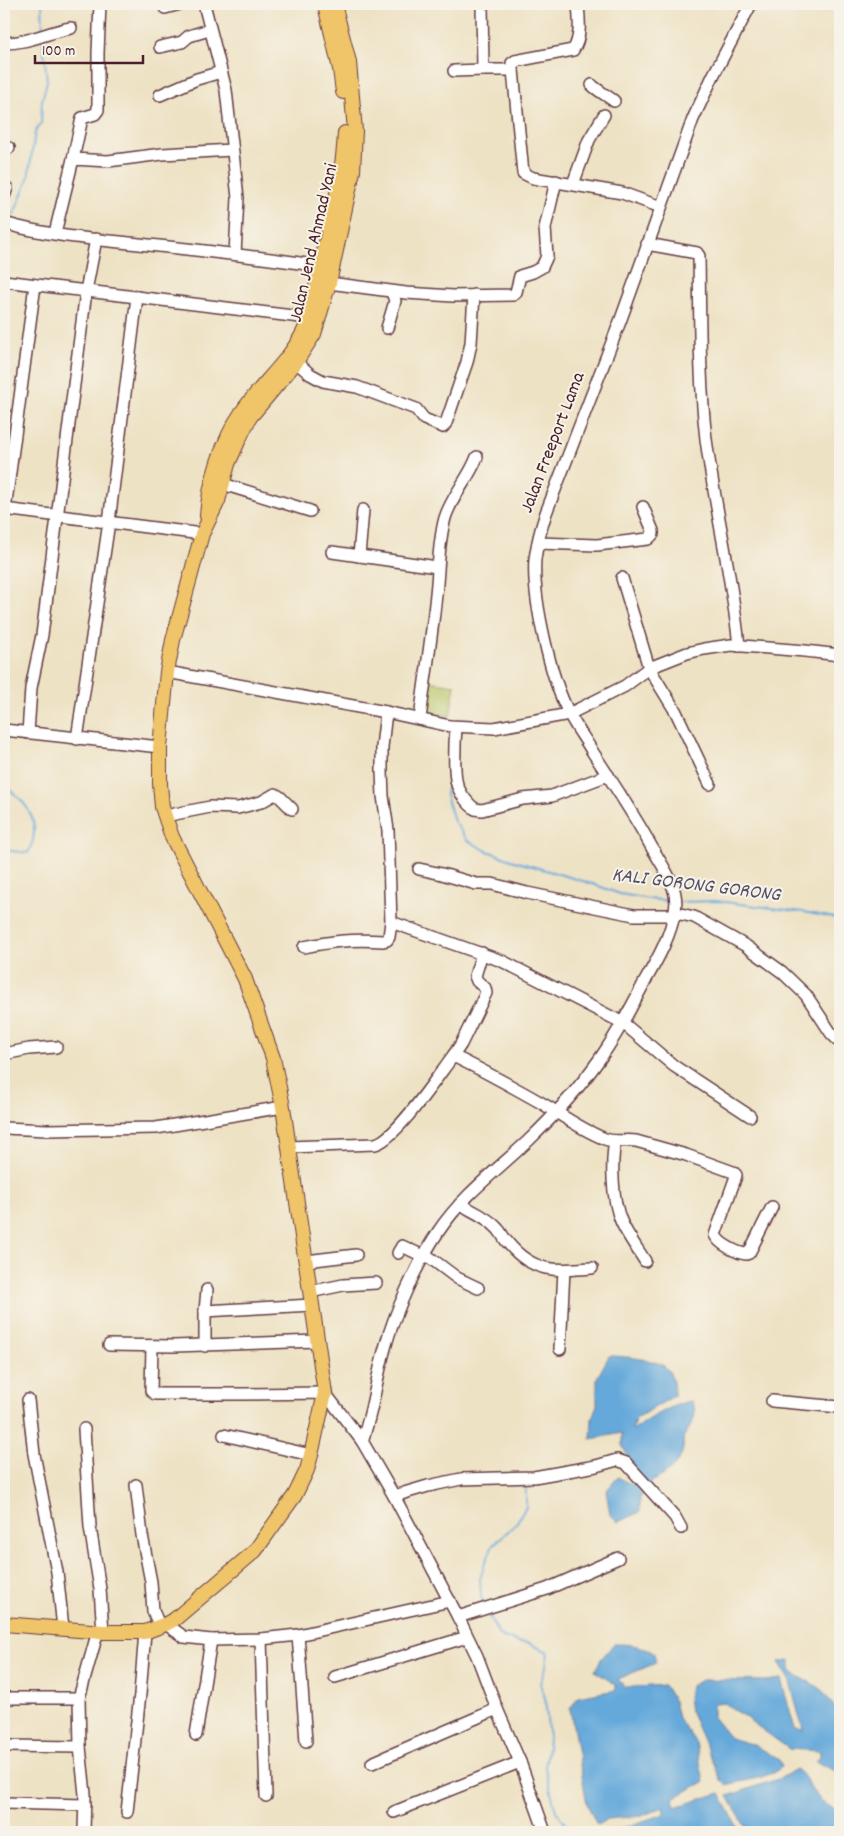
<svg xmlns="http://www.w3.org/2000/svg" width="844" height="1836" font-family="Dekko,sans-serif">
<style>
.green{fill:#b8c669;stroke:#81724a}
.water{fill:#65a9da;stroke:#586482}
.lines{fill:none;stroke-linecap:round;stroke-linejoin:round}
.stream{stroke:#65a9da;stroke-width:2}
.minor-casing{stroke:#633c42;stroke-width:14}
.major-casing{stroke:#633c42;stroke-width:16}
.minor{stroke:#fff;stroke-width:11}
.major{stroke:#f0c469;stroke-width:14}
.labels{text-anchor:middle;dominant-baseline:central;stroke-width:4;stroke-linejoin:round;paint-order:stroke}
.street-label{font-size:19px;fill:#4a1f2b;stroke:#f7f3e8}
.water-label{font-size:20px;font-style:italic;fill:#534f68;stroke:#f7f3e8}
</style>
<rect width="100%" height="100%" fill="#f7f3e8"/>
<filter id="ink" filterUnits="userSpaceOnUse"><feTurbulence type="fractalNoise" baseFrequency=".02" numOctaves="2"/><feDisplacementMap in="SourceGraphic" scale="10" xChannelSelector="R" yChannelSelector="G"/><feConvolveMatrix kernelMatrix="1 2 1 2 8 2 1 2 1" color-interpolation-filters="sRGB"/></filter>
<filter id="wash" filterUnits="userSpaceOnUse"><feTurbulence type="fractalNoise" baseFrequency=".0096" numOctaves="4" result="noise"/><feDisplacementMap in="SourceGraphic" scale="20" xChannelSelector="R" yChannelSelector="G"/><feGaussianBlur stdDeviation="1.12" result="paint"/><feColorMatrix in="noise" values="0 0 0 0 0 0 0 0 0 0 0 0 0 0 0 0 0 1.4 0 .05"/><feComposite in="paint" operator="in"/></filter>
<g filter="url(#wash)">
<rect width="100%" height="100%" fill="#eee2c4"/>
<!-- green -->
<polygon class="green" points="428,681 455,685 450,716 425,713"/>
<!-- water -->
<g class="water">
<path d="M609 1356C621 1356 654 1359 664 1366 673 1373 674 1386 674 1396L635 1419 632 1430C646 1421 676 1402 691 1401 700 1415 691 1425 683 1438 686 1462 669 1472 650 1483L649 1491 640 1497V1512L618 1522 610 1514 606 1491 618 1477 632 1485 637 1475 622 1445V1433L591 1439 592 1418 597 1405V1378Z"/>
<path d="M614 1644C630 1644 640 1645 654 1653L656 1663 618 1679 625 1687H637L664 1685 674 1701 678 1718 696 1743 704 1782 673 1798 675 1807 720 1793 740 1832H619V1829L664 1814 663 1807 642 1816 608 1819 597 1825 587 1804 570 1709 578 1697 616 1690V1685L595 1671 601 1659Z"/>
<path d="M791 1661V1672L820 1688 840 1714V1773L816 1762 820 1757V1751L789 1749 742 1715 724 1703 713 1704V1717L730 1738 754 1745 779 1760 782 1767C767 1779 744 1780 726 1785L721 1780 690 1711 688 1697 690 1686 702 1680 766 1681 781 1679 795 1729 803 1730 789 1678 779 1662Z"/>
<path d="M796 1769C804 1774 805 1778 810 1787 816 1798 829 1807 840 1812V1832H748L728 1796 781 1778Z"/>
</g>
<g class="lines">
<!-- stream -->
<g class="stream">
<polyline points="42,4 43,31"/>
<polyline points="12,219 28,179 35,132 41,123 42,101 47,81 43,41"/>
<polyline points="4,230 5,229"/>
<polyline points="450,769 446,795 454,821 467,840 485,850 511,860 593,884 620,894 649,899 671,901"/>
<path d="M4 786C28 802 43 824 28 853L4 850"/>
<polyline points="680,902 717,901 803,912 840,919"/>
<polyline points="484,1604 481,1597 480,1579 484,1566 493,1545 515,1525 526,1507 526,1485"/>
<polyline points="488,1613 499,1635 516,1642 528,1643 548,1652 546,1667 540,1683 545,1698 549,1739 545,1768 556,1811 571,1832"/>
</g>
</g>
</g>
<g filter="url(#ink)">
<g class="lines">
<!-- minor casing -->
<g class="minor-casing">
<g id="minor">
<polyline points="204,4 226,90 238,198 235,254"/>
<polyline points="165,8 180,4"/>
<path d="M4 43C30 43 47 32 71 28"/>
<polyline points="160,47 182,42 189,36 209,30"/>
<path d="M483 70H513L512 63 515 61 573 50C582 37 579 19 578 4"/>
<polyline points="513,70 523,173 533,178 622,193 661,207"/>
<polyline points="454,71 483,70 482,4"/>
<path d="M592 85C594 88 609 97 614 101"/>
<polyline points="160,95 197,79 221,72"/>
<polyline points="4,147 9,148"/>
<polyline points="73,159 82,118 95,114 98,110 98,53 100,4"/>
<polyline points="573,184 589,140 604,115"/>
<polyline points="4,196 7,188"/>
<path d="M4 223C47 236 94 239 139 244 199 250 260 257 320 266"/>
<polyline points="55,233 73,159 108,161 162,154 232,150"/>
<path d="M647 244 697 253 699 256C700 317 699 378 706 439 715 508 732 576 739 646"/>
<polyline points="4,281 317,319"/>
<polyline points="329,283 406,293 453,296 513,295 516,292 520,276 533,272 542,267 547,256 545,228 556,181"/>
<polyline points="387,328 395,301 392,292"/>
<polyline points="296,362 310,374 323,381 357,387 416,409 424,419 443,427 446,423 467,362 471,343 474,295"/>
<polyline points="223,484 310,511"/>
<polyline points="4,509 202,534"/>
<polyline points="4,517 35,285"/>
<polyline points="538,543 597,545 648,539 653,534 653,531 643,507"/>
<polyline points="332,552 437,567"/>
<polyline points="359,556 363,510"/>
<polyline points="622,578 649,668 676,712 710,784"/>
<polyline points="167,672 386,712 450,726 494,728 569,714 625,686 649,668 687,653 704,649 731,645 805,651 840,655"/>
<path d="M420 719C425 678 432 636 436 594 439 568 438 543 445 518 452 495 469 479 477 457"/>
<path d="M456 727C455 739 453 776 458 787 461 795 469 805 475 809L482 810 523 799 552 796 608 775"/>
<polyline points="4,730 160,747"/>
<polyline points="28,733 31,688 42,635 86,291 96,239"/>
<polyline points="77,739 109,522 137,297"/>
<polyline points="165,816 210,807 238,808 261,802 275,794 280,797 292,809"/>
<polyline points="419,869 442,874 476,884 492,884 527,893 634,915 673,915 681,914 694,917 746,946 782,972 806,995 831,1033 840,1042"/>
<polyline points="391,922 502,961 623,1023 674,1066 750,1116"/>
<path d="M304 947C333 941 353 939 383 941L387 940 389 937 391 922 388 830 383 796 382 772V747L386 712"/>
<polyline points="4,1054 29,1049 56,1047"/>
<polyline points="453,1056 461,1044 486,993 485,988 477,981 475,976 482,953"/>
<polyline points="4,1128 47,1130 156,1128 283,1107"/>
<path d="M615 1141C611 1164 612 1199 621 1221 627 1235 637 1248 645 1261"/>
<path d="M288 1147 375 1144C395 1141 439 1074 453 1056 485 1071 515 1088 545 1105 564 1117 584 1131 605 1139 615 1143 625 1139 636 1141L686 1155 733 1172 736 1175 735 1179 715 1235C719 1244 737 1253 746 1254L749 1253 772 1207"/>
<path d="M460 1204C472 1211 487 1217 496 1227 501 1231 503 1238 508 1243 533 1273 555 1271 592 1268"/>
<polyline points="398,1253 402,1246 423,1256"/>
<polyline points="425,1254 457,1278 478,1288"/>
<polyline points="306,1261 356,1255"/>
<polyline points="310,1292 343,1285 376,1283"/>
<polyline points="205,1311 312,1305"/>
<polyline points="109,1345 174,1346 317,1341"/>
<polyline points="152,1346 151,1391 155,1394 245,1394 325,1393 362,1441 394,1496 458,1617 477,1656 497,1709 520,1762 545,1832"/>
<polyline points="205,1346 205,1311 207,1290"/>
<polyline points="560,1349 564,1270"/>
<polyline points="28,1400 34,1454 57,1572 63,1628"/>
<polyline points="772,1401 840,1407"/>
<polyline points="84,1429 90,1527 100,1589 103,1632"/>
<polyline points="224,1435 311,1455"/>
<path d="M362 1441C373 1411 376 1379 385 1348 394 1313 418 1262 438 1232 462 1196 497 1170 528 1141 553 1117 581 1086 601 1057 618 1033 631 1008 644 983 657 960 671 936 675 910 680 888 661 864 651 846 633 813 612 782 592 751 585 739 576 727 570 715 551 681 532 598 535 559 537 544 541 528 546 513L621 319 693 119 713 76 751 4"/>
<polyline points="136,1485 142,1535 151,1582 153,1611 160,1627"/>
<polyline points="394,1496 428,1486 461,1479 534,1477 596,1466 617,1460 626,1463 675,1517 681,1528"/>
<polyline points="458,1617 547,1589 618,1558"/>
<polyline points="166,1624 184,1637 211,1640 261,1639 298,1635 450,1601"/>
<polyline points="298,1635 306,1741"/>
<polyline points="261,1639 266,1796"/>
<polyline points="335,1677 467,1637"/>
<polyline points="8,1698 79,1698"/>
<polyline points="196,1735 211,1640"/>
<polyline points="4,1746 80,1747"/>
<polyline points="372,1763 497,1709"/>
<polyline points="4,1803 85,1805"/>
<polyline points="127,1812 140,1694 145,1632"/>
<polyline points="394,1812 520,1762"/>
<polyline points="84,1832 85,1794 80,1747 79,1698 98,1631"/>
</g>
</g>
<!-- major casing -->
<g class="major-casing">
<g id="major">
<polyline points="325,5 340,69 343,92"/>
<path d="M207 516C209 483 223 439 242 412 261 384 289 362 304 331 314 310 315 286 321 264 331 220 343 178 345 133"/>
<polyline points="4,1624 103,1632 145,1632 166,1624 175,1619 255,1551 295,1495 307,1470 311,1455 325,1393 283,1107 273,1058 245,979 172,837 162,807 160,784 160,747 167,672 173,640 202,534 218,501 228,464 240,437 250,417 296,362 314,334 329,283 353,171 355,131 349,62 334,4"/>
</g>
</g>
<!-- minor -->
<use href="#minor" class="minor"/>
<!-- major -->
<use href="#major" class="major"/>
</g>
</g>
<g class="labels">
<!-- street labels -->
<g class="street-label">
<text transform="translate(315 243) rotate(-77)">Jalan Jend Ahmad Yani</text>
<text transform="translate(554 443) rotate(-69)">Jalan Freeport Lama</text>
</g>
<!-- water labels -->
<g class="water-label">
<text transform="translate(696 886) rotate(7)">KALI GORONG GORONG</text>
</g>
</g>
<!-- margin -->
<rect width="844" height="1836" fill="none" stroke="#f7f3e8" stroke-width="20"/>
<!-- scale -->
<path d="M35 55v8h108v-8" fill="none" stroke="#4a1f2b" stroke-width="2.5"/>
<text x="42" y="55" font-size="15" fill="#4a1f2b" stroke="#f7f3e8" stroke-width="4" paint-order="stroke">100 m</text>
</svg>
